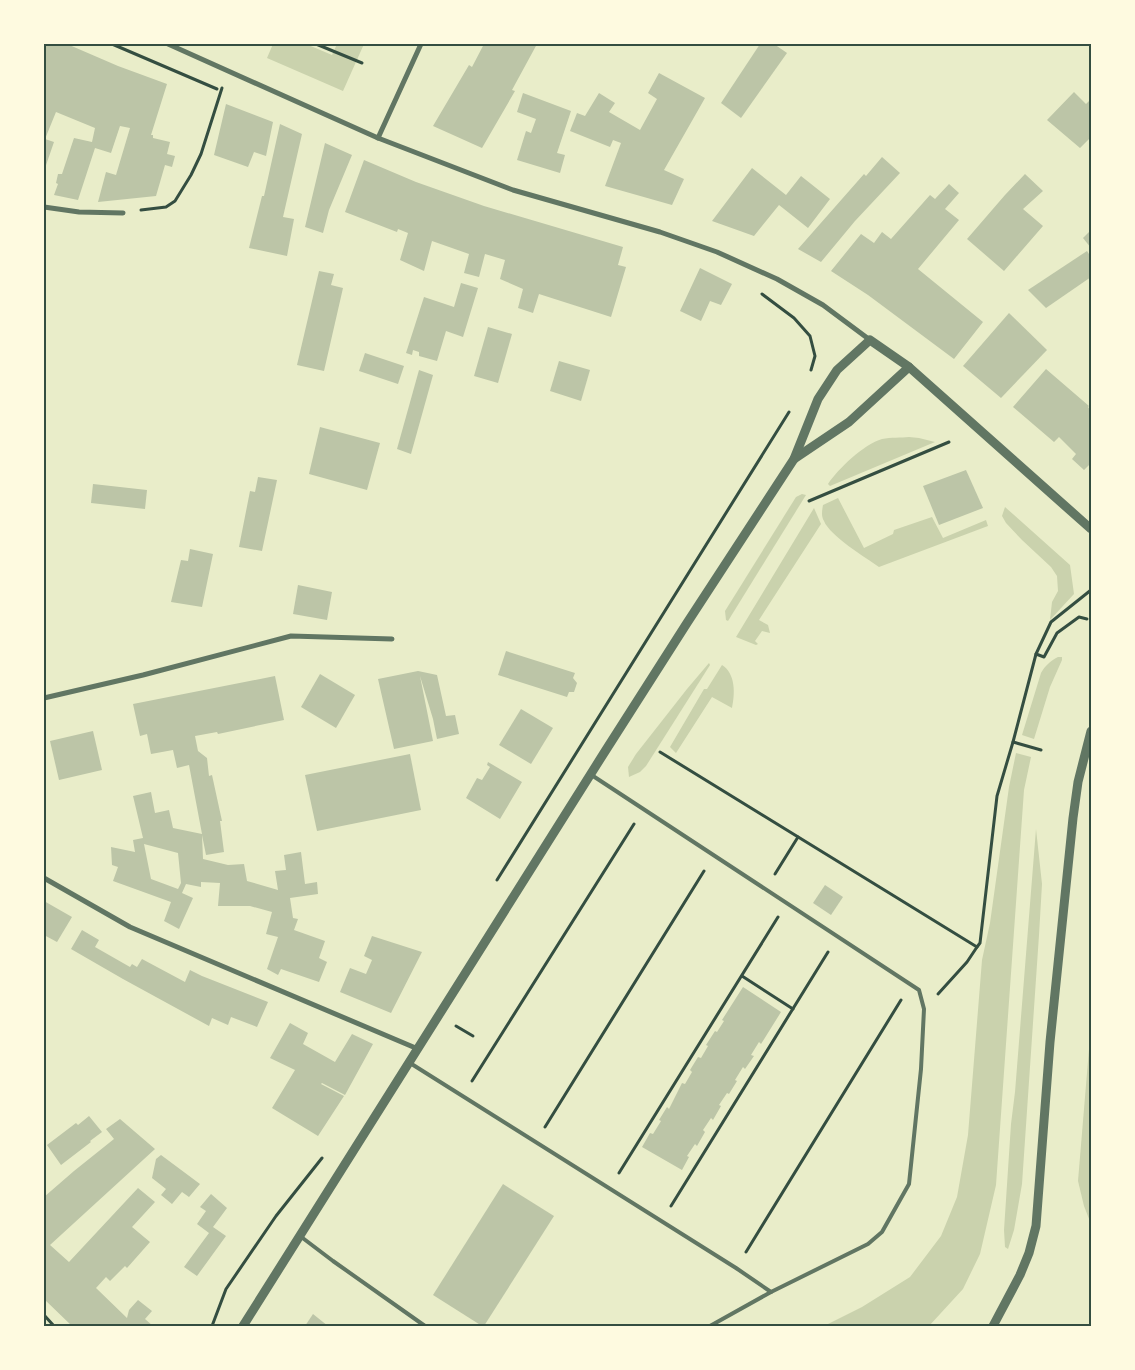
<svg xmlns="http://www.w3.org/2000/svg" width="1135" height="1370" font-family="Quicksand,sans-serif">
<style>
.green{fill:#cad2ad}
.building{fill:#bcc5a7;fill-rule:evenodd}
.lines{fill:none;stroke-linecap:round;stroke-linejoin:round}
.path{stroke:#344e41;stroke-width:3}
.service{stroke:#617663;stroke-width:4}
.minor{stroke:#617663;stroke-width:5}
.tertiary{stroke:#617663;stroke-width:9}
.neatline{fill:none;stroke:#344e41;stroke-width:2}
</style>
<rect width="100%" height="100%" fill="#e9edc9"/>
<!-- green -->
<g class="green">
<polygon points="273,44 306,44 332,55 337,44 364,44 343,91 267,58"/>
<path d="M909 437 919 438 935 442 830 486 828 484C838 469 864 444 882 439 891 437 901 438 909 437Z"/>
<polygon points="802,494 806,495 728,621 726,620 725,611 796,497"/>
<path d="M838 498 864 548 893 534 894 530 932 517 943 538 986 520 988 526 879 567C865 557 830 536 824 521 821 516 822 511 823 505Z"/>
<polygon points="1005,507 1070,565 1074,594 1050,620 1052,602 1058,591 1057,576 1051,567 1022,540 1006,523 1002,516"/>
<polygon points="814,508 821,524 759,620 768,625 770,633 762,631 755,641 758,644 756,645 736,637"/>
<path d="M1058 657H1062V660L1050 687 1034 739 1022 735 1041 673C1045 666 1050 661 1058 657Z"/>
<polygon points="709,663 710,665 646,766 640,772 629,777 628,767 636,754 687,689"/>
<path d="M722 665C736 674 735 694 732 708L712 697 676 753 670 747 704 689H707Z"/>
<polygon points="1016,753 1031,757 1024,790 996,1185 980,1254 963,1289 929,1326 824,1326 862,1307 910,1277 941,1236 957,1197 968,1135 982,960 990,923 1009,787"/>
<polygon points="1036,829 1042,884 1039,935 1022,1184 1014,1230 1008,1249 1005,1247 1004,1230 1011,1124 1015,1092"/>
<polygon points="1091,1025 1091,1224 1084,1206 1078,1181"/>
</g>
<!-- building -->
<g class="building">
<polygon points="44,44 67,44 118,66 167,84 151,135 153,135 153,138 170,142 167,154 175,156 172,167 165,165 156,196 98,202 106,172 116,175 130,128 120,126 111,153 95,148 78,200 54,195 58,184 56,183 58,174 62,174 74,138 92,142 95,128 56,112 45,139 54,142 44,171"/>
<polygon points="484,44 537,44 512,90 515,91 482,148 433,126 469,65 472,67"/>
<polygon points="760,44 774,44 787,53 741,118 721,103"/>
<polygon points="659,73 705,98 664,170 684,179 672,205 605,186 621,143 613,140 610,147 570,131 577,113 585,116 599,93 615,103 609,112 640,130 657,99 648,93"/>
<polygon points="1074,92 1086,104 1091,99 1091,137 1080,148 1047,120"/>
<polygon points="523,93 571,111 557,153 565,155 560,173 517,160 526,131 531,133 536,119 517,112"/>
<polygon points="226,104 273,122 266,156 254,152 248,167 214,155"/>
<polygon points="280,124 302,134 283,217 294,219 287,256 249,248 262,196 264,196"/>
<polygon points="325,143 352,155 329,210 323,233 305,227"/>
<polygon points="882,157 900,173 855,221 821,262 798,249 864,174 866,176"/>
<polygon points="364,160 416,182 484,206 623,247 618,265 626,267 611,317 539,294 533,313 518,308 523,289 500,279 505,260 485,254 479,277 464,273 469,254 432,241 424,271 400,260 408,233 398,229 397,232 345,212"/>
<polygon points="752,168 786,195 801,176 830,199 808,228 779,205 754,236 712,221"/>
<polygon points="1025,174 1043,191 1023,209 1043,226 1004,271 967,239 1005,195"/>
<polygon points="949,184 959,193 945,209 959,220 918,269 983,322 954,359 868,295 831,271 861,234 874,243 882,232 891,239 930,195 935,199"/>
<polygon points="1091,230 1091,248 1083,238"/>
<polygon points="1087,251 1091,257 1091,277 1046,308 1028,290"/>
<polygon points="700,268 732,284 721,305 710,301 701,321 680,311"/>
<polygon points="319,271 334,274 331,285 343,288 324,371 297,365"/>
<polygon points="461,283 478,288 463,337 446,331 437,361 419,356 419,352 413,350 412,355 406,353 424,297 454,307"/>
<polygon points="1009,313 1047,350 1001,398 963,366"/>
<polygon points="488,327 512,334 498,383 474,376"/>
<polygon points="365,353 404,366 398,384 359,371"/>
<polygon points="559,361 590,370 581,401 550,391"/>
<polygon points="1046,369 1089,406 1088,407 1091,411 1091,463 1084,470 1072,459 1076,454 1059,437 1054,442 1013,407"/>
<polygon points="419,370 433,375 411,454 397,449"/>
<polygon points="320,427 380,443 367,490 309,474"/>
<polygon points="966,470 983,508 939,525 923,486"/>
<polygon points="258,477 277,480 262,551 239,547 250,491 255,492"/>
<polygon points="93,484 147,490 145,509 91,503"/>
<polygon points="190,549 213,554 202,607 171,602 181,560 188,561"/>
<polygon points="298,585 332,592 327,620 293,614"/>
<polygon points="506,651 575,673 573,678 577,683 574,692 569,692 567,697 498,675"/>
<polygon points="418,671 437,675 446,716 455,715 459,734 437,739 433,719 420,676 433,741 394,749 378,679"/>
<polygon points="320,674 355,695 336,728 301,707"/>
<path d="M275 676 284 720 218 734 217 732 195 736 198 751 207 758 209 776 212 775 222 821H220L224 852 206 855 202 835 203 859 228 865 244 864 247 881 278 890 275 871 286 870 284 855 301 852 305 884 317 882 318 894 290 898 293 918 298 919 294 930 325 941 319 958 327 962 319 982 281 969 278 975 267 969 278 937 266 934 272 912 250 906H218L220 883 201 882V887L186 884 182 893 193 898 179 929 164 921 171 902 113 881 118 867 112 865 111 847 135 852 133 840 143 838 133 796 151 792 155 813 169 810 173 828 202 834 189 765 177 768 173 750 151 754 147 734 140 736 133 704ZM144 844 178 853 181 883 178 889 151 879Z"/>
<polygon points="521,709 553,728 531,764 499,745"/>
<polygon points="93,731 102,770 59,780 50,741"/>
<polygon points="410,754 421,810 317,831 305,775"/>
<polygon points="488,762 522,782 500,819 466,798 477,778 482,780 490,767 487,765"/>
<polygon points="825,885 843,897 831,915 813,903"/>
<polygon points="44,901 72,917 57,942 44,935"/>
<polygon points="82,930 99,940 95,947 130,967 132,964 137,967 142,959 185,982 190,970 202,976 268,1002 257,1027 231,1017 228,1025 212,1018 209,1026 123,979 71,949"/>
<polygon points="372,936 422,952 391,1013 340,992 350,968 366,974 372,960 364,956"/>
<polygon points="743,987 781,1012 761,1044 759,1042 751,1055 754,1056 745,1069 743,1067 735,1080 737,1081 729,1094 727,1093 719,1105 721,1106 713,1120 711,1118 703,1130 705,1132 697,1146 695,1144 687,1156 689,1157 682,1170 642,1147 650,1133 653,1134 661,1121 659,1120 667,1107 669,1109 682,1083 685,1084 692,1072 690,1070 698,1057 701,1058 708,1046 706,1045 715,1031 717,1032 724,1021 722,1020"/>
<polygon points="290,1023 308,1033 303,1044 335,1062 352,1034 373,1044 345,1095 322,1083 321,1084 344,1096 318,1136 272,1108 295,1070 270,1058"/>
<polygon points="89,1116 102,1132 90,1141 91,1142 61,1165 47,1145 76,1123 78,1125"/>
<polygon points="120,1119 155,1149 50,1245 69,1262 138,1188 155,1202 132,1227 150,1242 127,1268 125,1266 110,1281 106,1277 96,1288 127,1318 129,1310 138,1300 152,1311 145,1319 153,1326 72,1326 44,1299 44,1197 74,1171 114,1139 106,1129"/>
<polygon points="161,1155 200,1184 189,1197 182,1192 172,1204 161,1195 166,1189 152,1178 156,1159"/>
<polygon points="503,1184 554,1216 484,1326 482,1326 433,1295"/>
<polygon points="211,1194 227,1208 213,1227 226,1236 197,1276 184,1267 209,1233 197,1224 206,1211 200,1207"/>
<polygon points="313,1314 328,1326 305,1326"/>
</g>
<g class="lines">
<!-- path -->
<g class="path">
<polyline points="112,44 217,89"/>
<polyline points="316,44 362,63"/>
<polyline points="141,210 166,207 175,201 191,175 201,154 222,88"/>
<polyline points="762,294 794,318 810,336 815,356 811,370"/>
<polyline points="809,501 949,442"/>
<polyline points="1036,654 1044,657 1057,633 1079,617 1087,619"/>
<polyline points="1013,742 1041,750"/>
<polyline points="660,752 977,947 980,943 997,796 1013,742 1036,654 1051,622 1091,590"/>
<polyline points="775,874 798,837"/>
<polyline points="497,880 789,412"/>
<polyline points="742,976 793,1009"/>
<polyline points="938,994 967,962 977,947"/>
<polyline points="456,1026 473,1036"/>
<polyline points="472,1081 634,824"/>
<polyline points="545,1127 704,871"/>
<polyline points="619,1173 778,917"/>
<polyline points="671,1206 828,952"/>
<polyline points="746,1252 901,1000"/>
<polyline points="44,1315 54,1326"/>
<polyline points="212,1326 226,1289 276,1216 322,1158"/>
</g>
<!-- service -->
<g class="service">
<polyline points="590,774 919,990 924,1009 921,1069 909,1184 882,1232 868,1244 771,1292 710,1326"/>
<polyline points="410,1063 736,1268 771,1292"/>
<polyline points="300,1236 333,1261 425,1326"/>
</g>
<!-- minor -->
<g class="minor">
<polyline points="168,44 378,138 513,190 660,232 717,252 777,279 823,305 870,340"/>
<polyline points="378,138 421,44"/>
<polyline points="44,207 79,212 123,213"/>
<polyline points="44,698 143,675 291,636 392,639"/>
<polyline points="44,878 130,927 418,1049"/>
</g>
<!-- tertiary -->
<g class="tertiary">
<polyline points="794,459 849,422 909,367"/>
<polyline points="243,1326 604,753 687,623 794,459 818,399 837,370 870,340 909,367 1091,529"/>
<polyline points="993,1326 1020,1275 1029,1253 1036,1226 1050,1042 1073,818 1078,782 1091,731"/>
</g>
</g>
<!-- border -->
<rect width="1135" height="1370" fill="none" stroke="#fefae0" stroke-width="90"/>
<rect x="45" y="45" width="1045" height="1280" class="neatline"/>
</svg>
